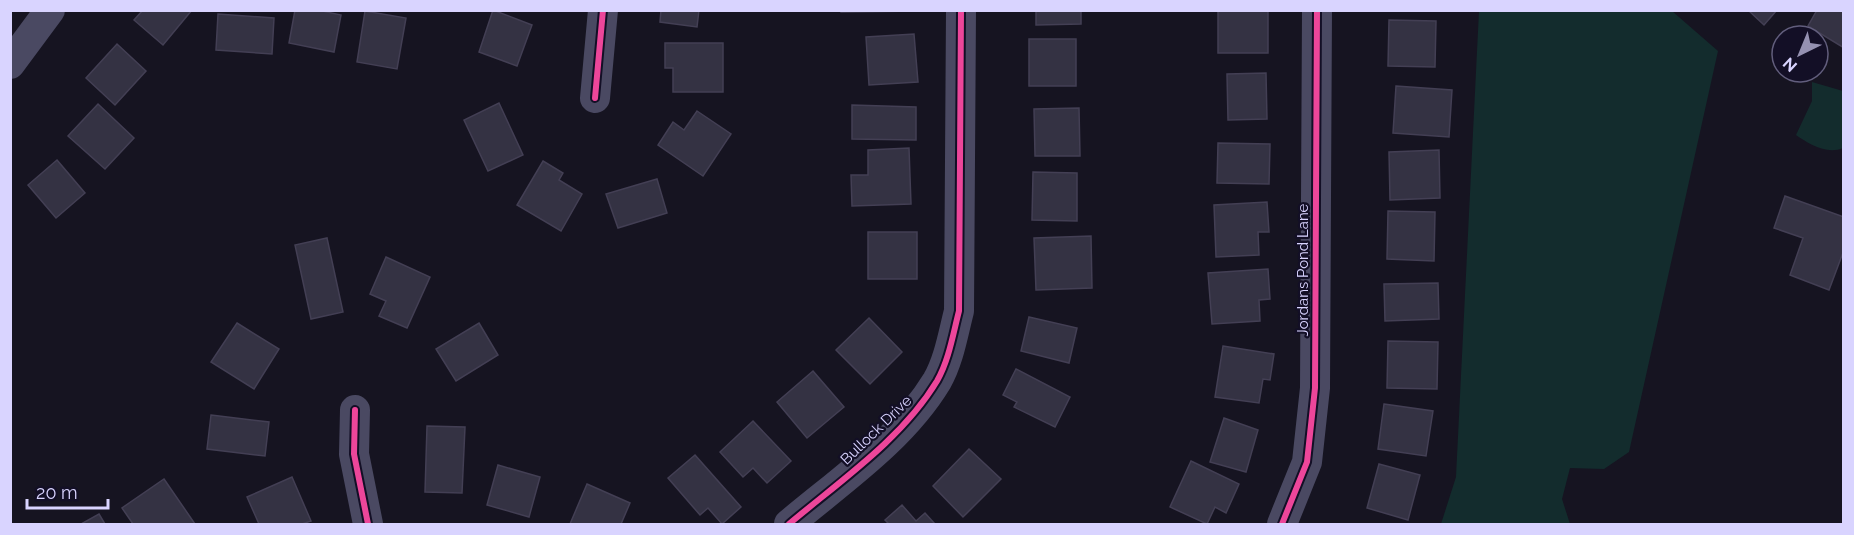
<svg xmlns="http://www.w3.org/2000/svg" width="1854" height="535" font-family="Raleway,sans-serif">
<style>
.green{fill:#132c2d}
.building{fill:#343243;stroke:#433f54;stroke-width:1.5}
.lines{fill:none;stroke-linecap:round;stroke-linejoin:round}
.street{stroke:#4a4962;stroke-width:30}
.cycleway-casing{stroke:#130f26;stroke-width:10}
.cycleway{stroke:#ed469a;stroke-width:6}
.labels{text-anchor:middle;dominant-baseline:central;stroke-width:4.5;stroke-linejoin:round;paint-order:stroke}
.street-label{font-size:15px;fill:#d9d4ff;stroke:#130f26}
</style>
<rect width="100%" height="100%" fill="#161421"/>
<!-- green -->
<g class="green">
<polygon points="1479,11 1672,11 1718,51 1629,452 1604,469 1570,468 1562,499 1570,524 1441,524 1456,477"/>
<path d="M1812 82 1843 91V148C1827 155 1809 144 1796 135L1812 101Z"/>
</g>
<!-- building -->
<g class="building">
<polygon points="143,10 192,10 163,45 134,20"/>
<polygon points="295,10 318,10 341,15 334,52 289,43"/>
<polygon points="493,10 532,25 517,66 479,52"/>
<polygon points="661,10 699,10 697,27 660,22"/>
<polygon points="841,10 919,10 919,11 841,12"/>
<polygon points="1036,10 1081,10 1081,24 1036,25"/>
<rect x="1218" y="10" width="50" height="43"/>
<polygon points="1748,10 1777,10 1764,25"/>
<polygon points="1817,10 1844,10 1844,48 1808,26"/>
<polygon points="365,11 406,18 397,69 357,62"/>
<polygon points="218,14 274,18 272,54 216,50"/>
<polygon points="1389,20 1436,21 1435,67 1388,66"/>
<polygon points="914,34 918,82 869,85 866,37"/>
<rect x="1029" y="39" width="47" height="47"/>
<polygon points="665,43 723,43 723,92 673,92 673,68 665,68"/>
<polygon points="117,44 146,71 115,105 86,78"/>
<polygon points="1266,73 1267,119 1228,120 1227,74"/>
<polygon points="1396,86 1452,90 1449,137 1393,133"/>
<polygon points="499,103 523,155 488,171 464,120"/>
<polygon points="98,104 134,138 105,169 68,136"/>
<polygon points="852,105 916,107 916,140 852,139"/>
<polygon points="1079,108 1080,156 1035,156 1034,109"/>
<polygon points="697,111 731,134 703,176 658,145 673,122 684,130"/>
<polygon points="1218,143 1270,144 1269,184 1217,183"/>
<polygon points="909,148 911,204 852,206 851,175 868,175 868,150"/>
<polygon points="1439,150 1440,198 1390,200 1389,152"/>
<polygon points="57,160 85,193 56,218 28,185"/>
<polygon points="543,161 563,173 559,180 582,194 561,231 517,205"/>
<polygon points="1033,172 1077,173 1077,221 1032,220"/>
<polygon points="657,179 667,213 618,228 606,194"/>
<polygon points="1785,196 1844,217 1844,250 1829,290 1790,275 1803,238 1774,228"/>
<polygon points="1267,202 1269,232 1258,232 1259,255 1216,257 1214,205"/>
<polygon points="1388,211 1435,212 1434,261 1387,259"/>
<rect x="868" y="232" width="49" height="47"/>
<polygon points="1091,236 1092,288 1036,290 1034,238"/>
<polygon points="327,238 343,312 311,319 295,245"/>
<polygon points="386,257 430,277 407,328 379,316 386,301 370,294"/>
<polygon points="1268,269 1270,299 1259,300 1260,321 1212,324 1208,273"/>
<polygon points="1438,283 1439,319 1385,321 1384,284"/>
<polygon points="1029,317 1077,328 1069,363 1021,351"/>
<polygon points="869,318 902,352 870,384 836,350"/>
<polygon points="237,323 279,349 254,389 211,362"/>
<polygon points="479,323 498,355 456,381 436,349"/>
<polygon points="1388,341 1438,342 1437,389 1387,388"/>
<polygon points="1223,346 1274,354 1270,380 1263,379 1259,403 1215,397"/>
<polygon points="1016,369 1070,397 1055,427 1014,407 1017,402 1003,395"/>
<polygon points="813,371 844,407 807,438 777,402"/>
<polygon points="1384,404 1433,411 1426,456 1378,449"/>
<polygon points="211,415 269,422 265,456 207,449"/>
<polygon points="1224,418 1258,430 1246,472 1210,462"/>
<polygon points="753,421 791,461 767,483 753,468 743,477 720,452"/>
<polygon points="427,426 465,427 462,493 425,492"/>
<polygon points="969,449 1001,479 963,517 933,486"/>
<polygon points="695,455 741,507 722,524 708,508 700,515 668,478"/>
<polygon points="1191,461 1239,484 1226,513 1215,507 1207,524 1170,507"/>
<polygon points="1379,464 1420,475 1408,520 1367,508"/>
<polygon points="498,465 540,477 529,517 487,505"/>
<polygon points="292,477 311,521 302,524 259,524 247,497"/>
<polygon points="164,479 195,524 133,524 122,508"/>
<polygon points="587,484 630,503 621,524 570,524"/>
<polygon points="902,505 916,521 925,513 935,524 889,524 885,520"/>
<polygon points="99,514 105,524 81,524"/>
</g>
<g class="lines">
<!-- street -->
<g class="street">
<polyline points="10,64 50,10"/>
<polyline points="595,98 603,10"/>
<polyline points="355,410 354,454 368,524"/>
<path d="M789 524C840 481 902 439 937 381 949 360 953 334 959 311L961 10"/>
<polyline points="1282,524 1307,462 1315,388 1317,10"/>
</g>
<!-- cycleway casing -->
<g class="cycleway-casing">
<g id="cycleway">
<polyline points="595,98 603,10"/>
<polyline points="355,410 354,454 368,524"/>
<path d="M789 524C840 481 902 439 937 381 949 360 953 334 959 311L961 10"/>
<polyline points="1282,524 1307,462 1315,388 1317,10"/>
</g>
</g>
<!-- cycleway -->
<use href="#cycleway" class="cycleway"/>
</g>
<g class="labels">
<!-- street labels -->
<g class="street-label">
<text transform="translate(1303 270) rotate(-90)">Jordans Pond Lane</text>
<text transform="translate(876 430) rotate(-44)">Bullock Drive</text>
</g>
</g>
<!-- border -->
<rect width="1854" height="535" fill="none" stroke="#d9d4ff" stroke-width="24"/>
<!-- north arrow -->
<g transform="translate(1800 54) rotate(223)"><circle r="28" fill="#130f26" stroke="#625e7d" stroke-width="1.5"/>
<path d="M0-4.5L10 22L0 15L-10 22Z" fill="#9591b1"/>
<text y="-9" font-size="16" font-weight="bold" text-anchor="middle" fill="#d9d4ff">N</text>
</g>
<!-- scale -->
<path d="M27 499v9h81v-9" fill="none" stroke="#d9d4ff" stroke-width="3"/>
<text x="36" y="499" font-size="18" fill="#d9d4ff" stroke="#130f26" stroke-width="4.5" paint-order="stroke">20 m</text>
</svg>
